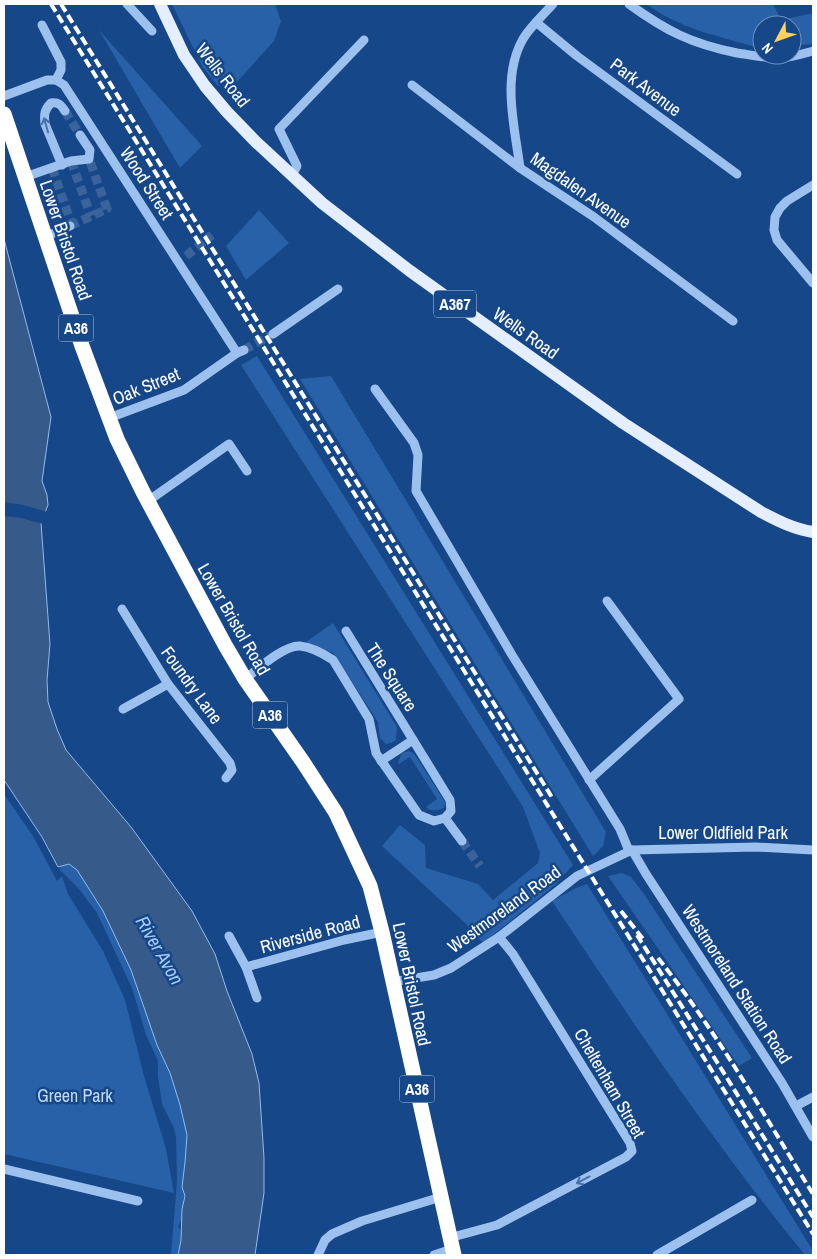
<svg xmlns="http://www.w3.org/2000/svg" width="817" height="1259" font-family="'Archivo Narrow',sans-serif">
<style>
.green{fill:#2861a7}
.water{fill:#365b8b;stroke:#8fbcf1}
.pier{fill:#164788}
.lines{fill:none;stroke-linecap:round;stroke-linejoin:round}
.minor-tunnel{stroke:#39639a;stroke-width:9;stroke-dasharray:9 4.5;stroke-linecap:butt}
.minor{stroke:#9dc1ee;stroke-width:9}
.major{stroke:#e4eeff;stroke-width:12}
.highway{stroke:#fff;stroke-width:15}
.rail{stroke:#fff;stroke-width:4;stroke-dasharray:9 4;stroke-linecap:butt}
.oneway{stroke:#4572ac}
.labels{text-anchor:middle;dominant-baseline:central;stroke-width:5;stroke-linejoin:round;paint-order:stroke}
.shield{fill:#164788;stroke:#b9c8db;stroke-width:1}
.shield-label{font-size:16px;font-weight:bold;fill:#fff}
.street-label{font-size:18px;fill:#fff;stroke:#164788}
.park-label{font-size:18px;fill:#c3dcfb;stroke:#164788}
.water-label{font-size:19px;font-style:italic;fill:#a8cbf6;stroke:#164788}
</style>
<rect width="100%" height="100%" fill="#164788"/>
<!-- green -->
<g class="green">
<polygon points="172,4 235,4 238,5 238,4 275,4 281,21 274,41 236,83 218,86 202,66"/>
<path d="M647 4H773L781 20 813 13V44L792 46V25H762V49C727 38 675 28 647 4Z"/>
<polygon points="99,30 202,146 180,168"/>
<polygon points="259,210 289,243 246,280 226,246"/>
<polygon points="257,356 573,865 555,885 483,943 465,923 382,846 400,825 425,845 426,868 478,884 493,900 538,863 540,853 523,807 241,365"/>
<polygon points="331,376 606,832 603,846 593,856 300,379"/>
<polygon points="333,623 397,727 396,740 391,743 386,744 380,738 378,722 333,653 306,642"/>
<path d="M409 751 413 753 417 758 445 802 444 808C438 811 431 812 426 807L437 799 410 757 399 764 398 762 402 753Z"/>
<polygon points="4,794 33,836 57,881 62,876 68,894 103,951 125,1000 144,1076 166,1149 174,1193 4,1154"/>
<polygon points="75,859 106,902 186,1096 188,1208 178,1226 186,1239 183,1255 171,1255 177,1181 176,1138 174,1128 162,1104 158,1077 158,1061 146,1035 132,988 97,913 79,889 60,870 61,860"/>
<polygon points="622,873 631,877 644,894 752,1058 739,1066 608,876"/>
<path d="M587 884 813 1251V1255H805C713 1143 632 1022 552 901L576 888Z"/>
</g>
<!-- water -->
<polygon class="water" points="4,239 51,417 42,481 47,495 48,505 41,523 50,644 47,680 48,702 57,729 66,750 131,827 192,911 215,954 227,991 252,1054 259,1083 264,1158 264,1193 255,1255 178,1255 181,1240 182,1209 185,1196 182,1187 185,1162 187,1135 180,1105 170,1073 157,1045 131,970 103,911 77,870 69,864 58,867 42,837 4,780"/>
<!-- pier -->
<polygon class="pier" points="4,502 23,505 48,512 43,524 21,518 4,516"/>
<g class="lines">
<!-- minor-tunnel -->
<g class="minor-tunnel">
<polyline points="65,111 80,135"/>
<polyline points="71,161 91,216"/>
<polyline points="52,168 72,225"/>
<polyline points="70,226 107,209 89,159"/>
<polyline points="186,256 212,235"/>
<polyline points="244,350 273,334"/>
<polyline points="462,841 480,866"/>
</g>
<!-- minor -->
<g class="minor">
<polyline points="127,4 152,31"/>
<path d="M629 4C666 31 692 44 737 53 751 55 765 58 779 58 790 58 802 54 813 51"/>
<polyline points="537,23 577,56 737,174"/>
<polyline points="42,25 61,62 61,70 56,80"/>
<polyline points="412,85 520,168 594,217 733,321"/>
<polyline points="4,96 47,80 56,80 64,85 237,353"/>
<path d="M62 165 45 124C44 115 44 110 51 103 59 102 61 105 65 111"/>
<path d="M520 168C515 128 501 77 523 39 530 27 544 14 553 4"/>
<polyline points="292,175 297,166 279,129 364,40"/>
<polyline points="25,177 71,161 89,159 90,150 80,135"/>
<polyline points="813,185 787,201 780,208 775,217 774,230 777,240 813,283"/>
<polyline points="45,237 70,226"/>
<polyline points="273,334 338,289"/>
<polyline points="375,389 414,443 418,455 416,491 512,655 620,829 629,851"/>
<polyline points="109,418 184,390 237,353 244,350"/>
<polyline points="148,501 229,444 247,471"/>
<polyline points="122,609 168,684 230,763 232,770 226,778"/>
<path d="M245 679C258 669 284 645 300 646 311 647 324 654 333 660L369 719 376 753 419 815 434 821 445 818 451 811 450 800 346 631"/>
<polyline points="123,709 168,684"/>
<polyline points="381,761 413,740"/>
<polyline points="589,780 679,699 607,601"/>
<polyline points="445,818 462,841"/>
<polyline points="632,850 646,874 782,1083 813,1137"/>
<polyline points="229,936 246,967 257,998"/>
<polyline points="246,967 344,940 382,932"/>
<polyline points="392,982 434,975 451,968 499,937 577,876 632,850 756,847 813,850"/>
<polyline points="796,1106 813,1097"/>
<polyline points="4,1169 138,1201"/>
<polyline points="449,1238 497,1225 626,1157 632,1151 630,1143 513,954 499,937"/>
<polyline points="318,1255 325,1240 332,1234 362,1221 441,1197"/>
<polyline points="434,1255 452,1249"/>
<polyline points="657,1255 752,1200"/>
</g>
<!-- major -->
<path class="major" d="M160 4 184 55 205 86 227 112 256 142 322 203 410 271 623 423 761 512C778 521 794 529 813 532"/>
<!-- highway -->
<polyline class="highway" points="4,114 82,346 117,439 143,492 225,645 245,679 303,762 336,813 370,886 382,932 454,1255"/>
<!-- rail -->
<g class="rail">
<polyline points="51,4 813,1234"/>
<polyline points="61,4 553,799"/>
<polyline points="621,911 643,939"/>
<polyline points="637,935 727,1078 813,1217"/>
<path d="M658 958C717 1032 764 1115 813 1194"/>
</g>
</g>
<!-- one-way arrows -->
<defs><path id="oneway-shaft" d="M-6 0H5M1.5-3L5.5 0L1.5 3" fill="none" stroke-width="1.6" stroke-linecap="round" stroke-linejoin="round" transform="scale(1.25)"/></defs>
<g class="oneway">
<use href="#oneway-shaft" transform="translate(46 125) rotate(-106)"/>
<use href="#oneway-shaft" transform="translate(583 1180) rotate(152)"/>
</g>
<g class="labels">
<!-- shield labels -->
<g class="shield">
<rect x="434" y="290.5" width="42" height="27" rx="4"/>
<rect x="58.5" y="314.5" width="35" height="27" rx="4"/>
<rect x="252.5" y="701.5" width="35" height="27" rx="4"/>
<rect x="399.5" y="1075.5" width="35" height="27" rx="4"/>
</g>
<g class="shield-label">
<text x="455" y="304">A367</text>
<text x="76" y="328">A36</text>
<text x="270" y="715">A36</text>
<text x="417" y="1089">A36</text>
</g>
<!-- street labels -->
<g class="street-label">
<text transform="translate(223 75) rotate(52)">Wells Road</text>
<text transform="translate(646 87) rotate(37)">Park Avenue</text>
<text transform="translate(147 183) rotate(57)">Wood Street</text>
<text transform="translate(581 190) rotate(35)">Magdalen Avenue</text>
<text transform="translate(66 240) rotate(71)">Lower Bristol Road</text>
<text transform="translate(526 333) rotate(35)">Wells Road</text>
<text transform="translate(146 386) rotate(-22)">Oak Street</text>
<text transform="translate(234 619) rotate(60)">Lower Bristol Road</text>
<text transform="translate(392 677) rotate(57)">The Square</text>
<text transform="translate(192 685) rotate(54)">Foundry Lane</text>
<text x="723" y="832">Lower Oldfield Park</text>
<text transform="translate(504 909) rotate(-36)">Westmoreland Road</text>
<text transform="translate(310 934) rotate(-15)">Riverside Road</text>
<text transform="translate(412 984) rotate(78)">Lower Bristol Road</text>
<text transform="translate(737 984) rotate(57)">Westmoreland Station Road</text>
<text transform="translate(610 1083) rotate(60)">Cheltenham Street</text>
</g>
<!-- park labels -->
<g class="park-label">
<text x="75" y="1095">Green Park</text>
</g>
<!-- water labels -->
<g class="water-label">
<text transform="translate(160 950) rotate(60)">River Avon</text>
</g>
</g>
<!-- border -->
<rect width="817" height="1259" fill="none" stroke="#ffffff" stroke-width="10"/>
<!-- north arrow -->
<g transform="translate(777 40) rotate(229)"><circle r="24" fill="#164788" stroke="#7391b8"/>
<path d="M0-4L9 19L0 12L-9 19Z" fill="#ffd15a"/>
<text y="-8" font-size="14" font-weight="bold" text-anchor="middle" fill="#ffffff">N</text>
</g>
</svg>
